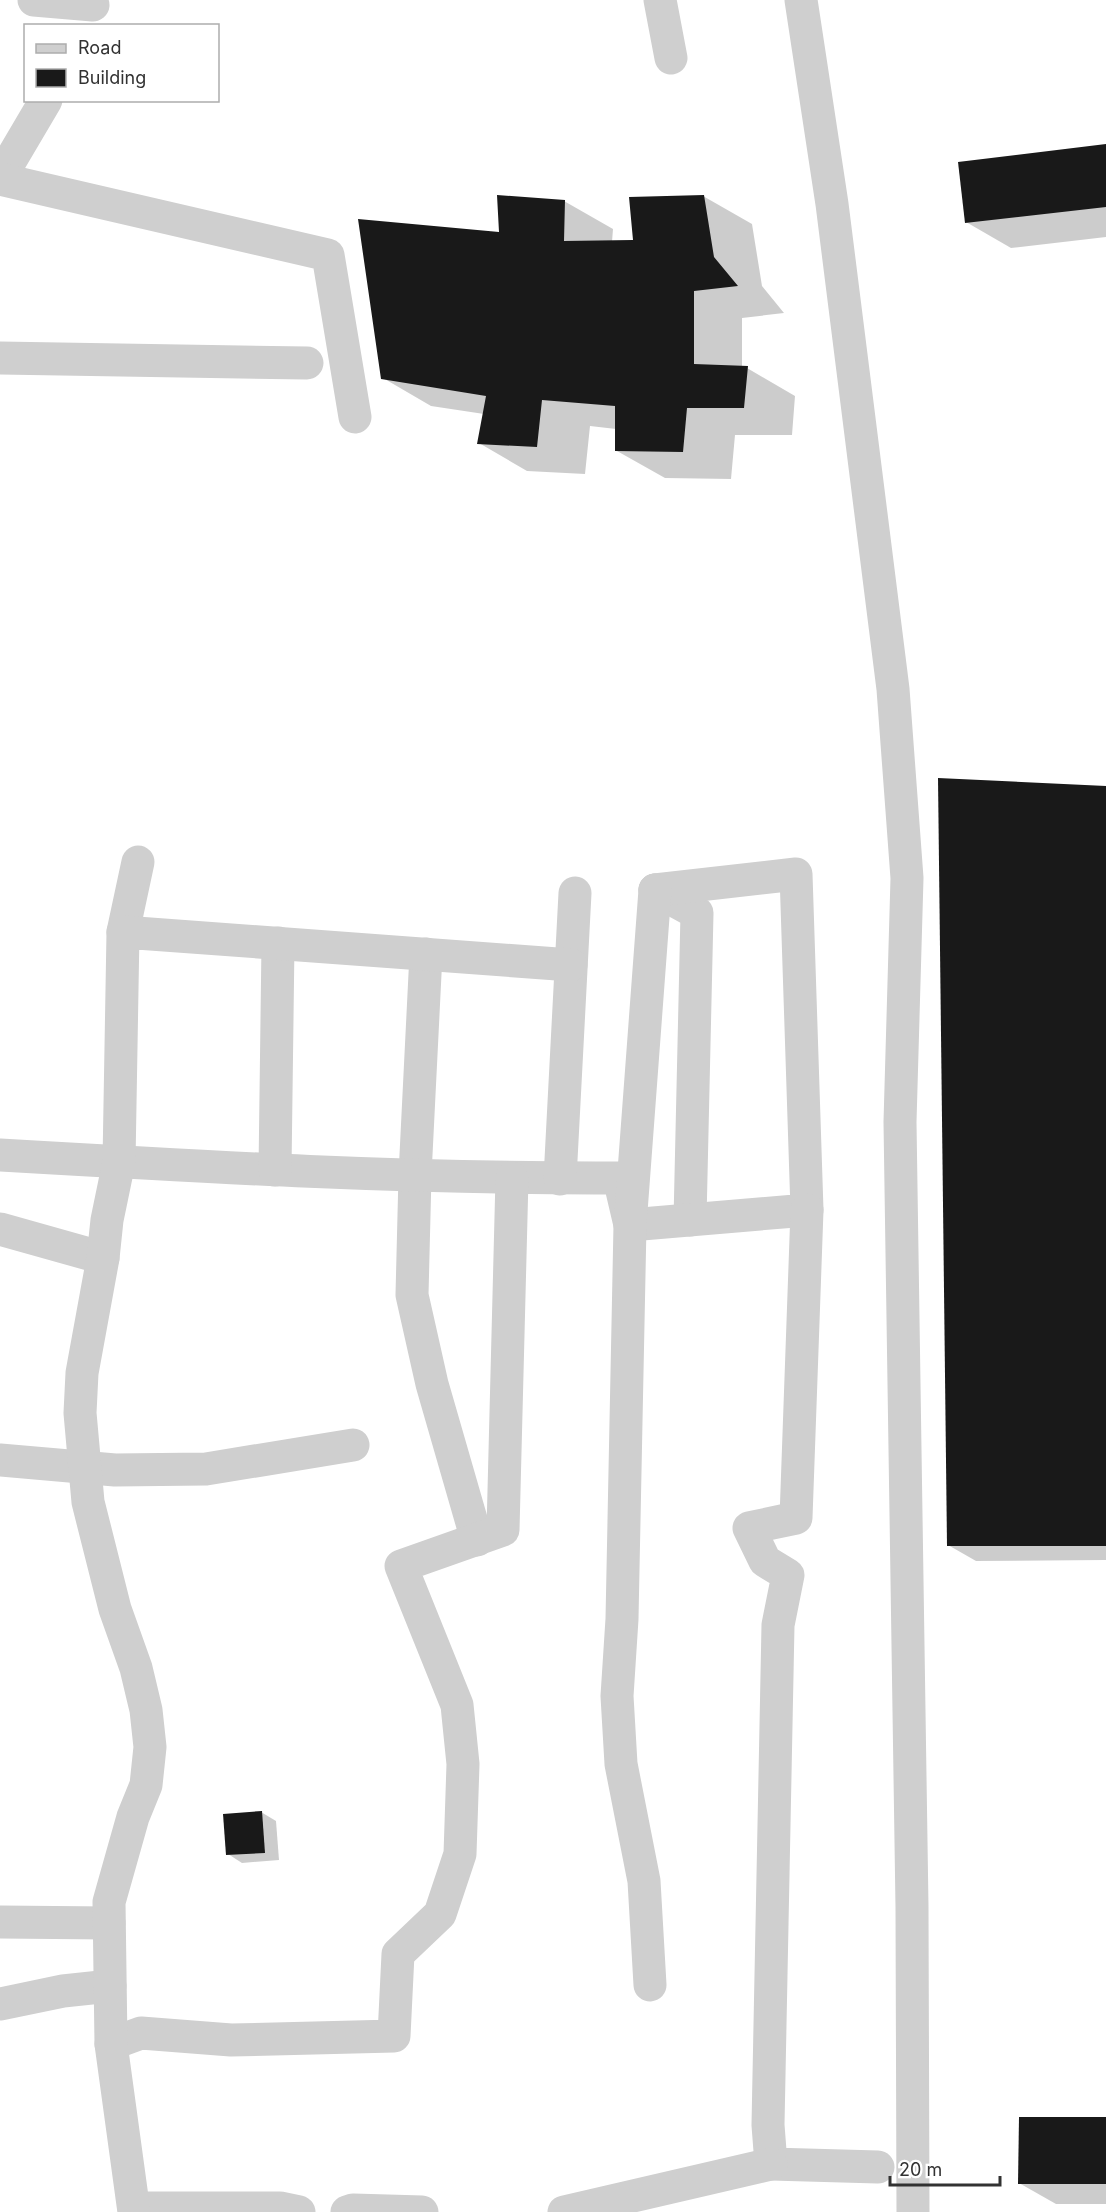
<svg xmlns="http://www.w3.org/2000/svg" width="1106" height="2212" font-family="Inter,sans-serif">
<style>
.shadow{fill:#0003}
.building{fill:#191919}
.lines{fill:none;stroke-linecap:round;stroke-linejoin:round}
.minor{stroke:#cfcfcf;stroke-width:33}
</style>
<rect width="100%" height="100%" fill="#fff"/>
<!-- shadow -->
<g class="shadow">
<polygon points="1106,145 1106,237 1011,248 966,222"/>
<polygon points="703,196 752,224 762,286 784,313 742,318 742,368 747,368 795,396 792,435 735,435 731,479 665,478 617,451 616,429 590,426 585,474 527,471 479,443 484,414 431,406 383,378 501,234 564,201 613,229 612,242 635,241"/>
<polygon points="1106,787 1106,1560 976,1561 948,1545"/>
<polygon points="261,1812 276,1821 279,1860 242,1863 228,1854"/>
<polygon points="1106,2119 1106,2204 1056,2204 1019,2183"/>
</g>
<!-- building -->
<g class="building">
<polygon points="1106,144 1106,207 965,223 958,162"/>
<polygon points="497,195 565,200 564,241 633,240 629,197 704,195 714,257 738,286 694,291 694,364 748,366 744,408 687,408 683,452 615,451 615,406 542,400 537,447 477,444 486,396 381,379 358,219 499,232"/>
<polygon points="938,778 1106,786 1106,1546 947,1546"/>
<polygon points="262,1811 265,1853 226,1855 223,1814"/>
<polygon points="1019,2117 1106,2117 1106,2184 1018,2184"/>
</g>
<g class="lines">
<!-- minor -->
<g class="minor">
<polyline points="34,0 93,5"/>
<polyline points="660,0 671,58"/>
<polyline points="801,0 832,204 893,689 907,878 900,1122 912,1907 913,2212"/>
<polyline points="0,178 46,100"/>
<polyline points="0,179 328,255 355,417"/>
<polyline points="0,358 307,363"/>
<polyline points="655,890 697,913 690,1220"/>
<polyline points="123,932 138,862"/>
<polyline points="426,954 415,1175 412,1295 432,1384 477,1540"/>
<path d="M0 1155C206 1167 413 1179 619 1178L630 1225 807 1210 796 874 655 890"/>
<polyline points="275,1170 278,943"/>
<polyline points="560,1179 575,893"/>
<polyline points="807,1210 796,1518 749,1528 765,1561 788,1575 778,1625 768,2125 771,2164 878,2167"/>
<polyline points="0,1229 103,1258"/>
<polyline points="0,1460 115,1470 206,1469 353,1445"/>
<polyline points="0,1922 109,1923"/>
<polyline points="650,1985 644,1881 621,1764 617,1696 622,1619 630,1225 655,890"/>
<polyline points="0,2004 63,1991 110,1986"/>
<polyline points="111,2044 141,2033 231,2040 394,2036 398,1954 440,1914 460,1854 463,1764 457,1705 401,1566 503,1530 512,1178"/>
<polyline points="134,2208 280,2208 299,2212"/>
<polyline points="134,2212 111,2044 109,1902 133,1817 146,1785 150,1747 146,1710 136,1668 115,1609 88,1502 80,1413 82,1373 103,1258 107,1220 119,1162 123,932 571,965"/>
<polyline points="347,2212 353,2210 422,2212"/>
<polyline points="564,2212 771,2164"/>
</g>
</g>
<!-- legend -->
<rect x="24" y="24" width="195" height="78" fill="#ffffff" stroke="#adadad" stroke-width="1.5"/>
<rect x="36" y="44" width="30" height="9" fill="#cfcfcf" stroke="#adadad" stroke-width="1.5"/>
<text x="78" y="54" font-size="18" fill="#323232">Road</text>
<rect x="36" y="69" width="30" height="18" fill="#191919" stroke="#adadad" stroke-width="1.5"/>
<text x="78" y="84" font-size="18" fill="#323232">Building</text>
<!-- scale -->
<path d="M890 2176v9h110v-9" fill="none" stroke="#323232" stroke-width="3"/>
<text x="899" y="2176" font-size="18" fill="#323232" stroke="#ffffff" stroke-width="4.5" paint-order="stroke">20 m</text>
</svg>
